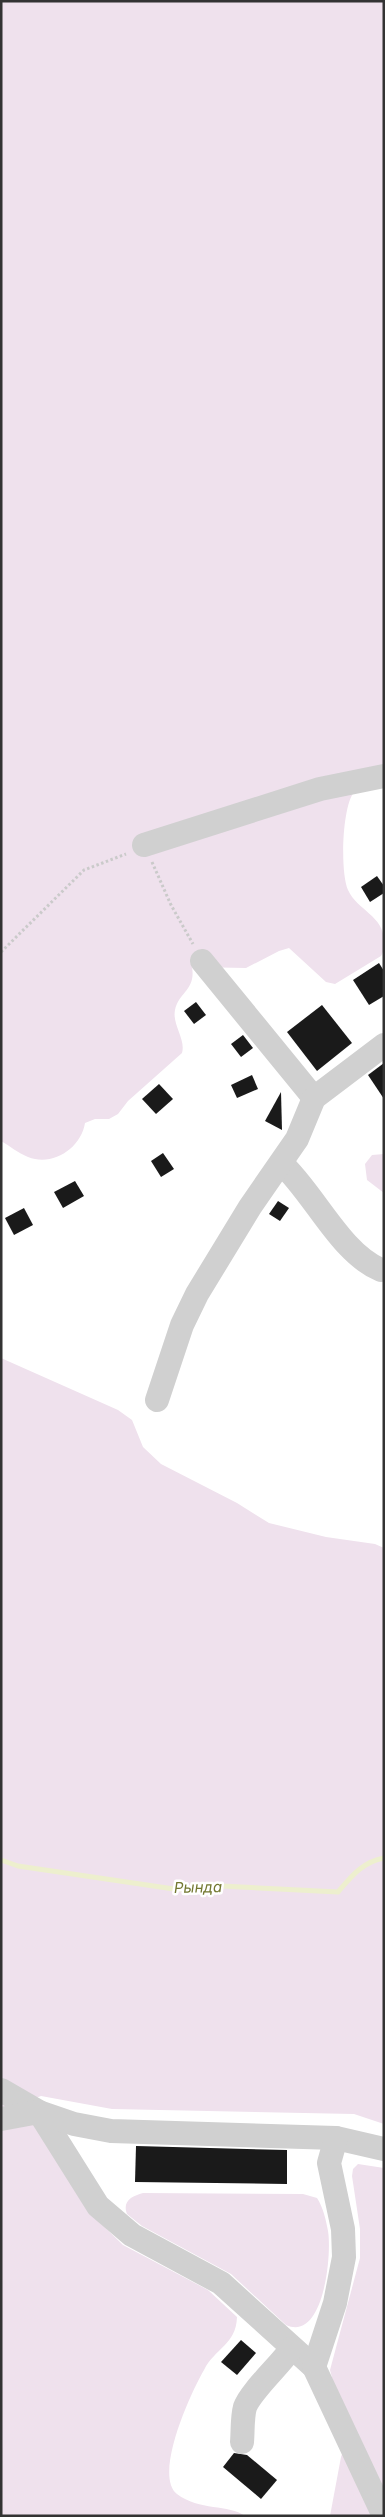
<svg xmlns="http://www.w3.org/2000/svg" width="385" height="2517" font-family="Inter,sans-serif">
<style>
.green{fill:#efe1ed}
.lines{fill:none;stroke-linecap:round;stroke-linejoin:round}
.stream{stroke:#edefce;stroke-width:5}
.building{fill:#1a1a1a}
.path{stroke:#cacaca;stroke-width:3;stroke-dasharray:2.5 2.5;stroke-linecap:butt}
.minor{stroke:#d0d0d0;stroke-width:24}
.labels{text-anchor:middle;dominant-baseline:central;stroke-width:5;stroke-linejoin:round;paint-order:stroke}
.water-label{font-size:15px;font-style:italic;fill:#737831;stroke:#fff}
</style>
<rect width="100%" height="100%" fill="#fff"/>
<!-- green -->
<g class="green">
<path d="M1 1H384V768C375 775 362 783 354 792 342 807 340 872 348 890 357 910 384 916 384 941 384 947 384 951 381 956L335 984 326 982 289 948 279 951 246 968 192 967C196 990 179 992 175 1010 172 1025 186 1039 182 1053L128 1101 118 1114 109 1119H95L85 1123C81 1148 53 1167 28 1157 18 1153 10 1146 1 1141Z"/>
<polygon points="384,1154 384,1193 367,1180 365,1164 372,1155"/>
<path d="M1 1358 118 1410 132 1420 143 1447 161 1464 237 1503 269 1523 326 1537 375 1544 384 1548V2124L354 2114 112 2109 41 2096 33 2099 28 2116 89 2212 123 2245 208 2290 237 2317C236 2345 215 2348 204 2370 191 2392 153 2475 177 2494 199 2511 229 2504 245 2516H1Z"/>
<polygon points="358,2164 384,2168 384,2516 330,2516 341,2457 348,2438 330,2370 360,2258 360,2229 352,2176 353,2169"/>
<path d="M143 2193 303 2194 317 2198C323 2207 326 2220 328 2231 332 2254 324 2342 286 2325L231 2274 142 2226 127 2214C122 2201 132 2196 143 2193Z"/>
</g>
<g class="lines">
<!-- stream -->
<path class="stream" d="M1 1860 18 1866 174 1889 198 1890 222 1886 338 1892C351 1877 362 1862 384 1858"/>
</g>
<!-- building -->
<g class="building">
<polygon points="377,876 384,886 384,893 370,902 361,887"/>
<polygon points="379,963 384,971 384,996 369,1005 353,980"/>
<polygon points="196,1002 206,1015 194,1024 184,1011"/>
<polygon points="322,1005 352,1043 317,1071 287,1032"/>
<polygon points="243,1035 253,1048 241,1057 231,1044"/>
<polygon points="384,1063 384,1099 368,1075"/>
<polygon points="252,1075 258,1089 237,1098 231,1085"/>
<polygon points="159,1084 173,1099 156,1114 142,1099"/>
<polygon points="281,1092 282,1130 265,1121"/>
<polygon points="163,1153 174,1169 161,1177 151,1161"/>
<polygon points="75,1181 84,1196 63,1208 54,1192"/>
<polygon points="278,1201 289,1208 280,1221 269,1214"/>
<polygon points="24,1208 33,1225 14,1235 5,1218"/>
<polygon points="136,2146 287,2150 287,2184 135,2182"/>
<polygon points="241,2340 256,2353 237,2375 221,2362"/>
<polygon points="234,2453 247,2455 277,2480 261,2499 223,2467"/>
</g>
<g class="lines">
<!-- path -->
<g class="path">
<polyline points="152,862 171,905 193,944"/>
<polyline points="1,952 84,870 126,854"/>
</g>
<!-- minor -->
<g class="minor">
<polyline points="144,845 320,789 384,776"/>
<polyline points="202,961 314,1098"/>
<path d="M281 1163C314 1193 340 1253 381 1270"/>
<polyline points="157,1400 182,1325 197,1294 250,1207 297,1139 314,1098 384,1045"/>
<polyline points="1,2090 39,2112 98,2206 132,2235 221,2283 314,2367 384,2516"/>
<polyline points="1,2119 39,2112 74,2124 111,2131 336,2138 384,2149"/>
<polyline points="314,2367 335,2303 344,2257 343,2229 329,2163 336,2138"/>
<path d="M242 2442C243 2431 242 2418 245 2407 251 2391 280 2365 291 2349"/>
</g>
</g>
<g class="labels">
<!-- water labels -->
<g class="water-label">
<text transform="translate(198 1887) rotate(-1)">Рында</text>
</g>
</g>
<!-- border -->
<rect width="385" height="2517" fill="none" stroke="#333333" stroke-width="5"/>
</svg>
